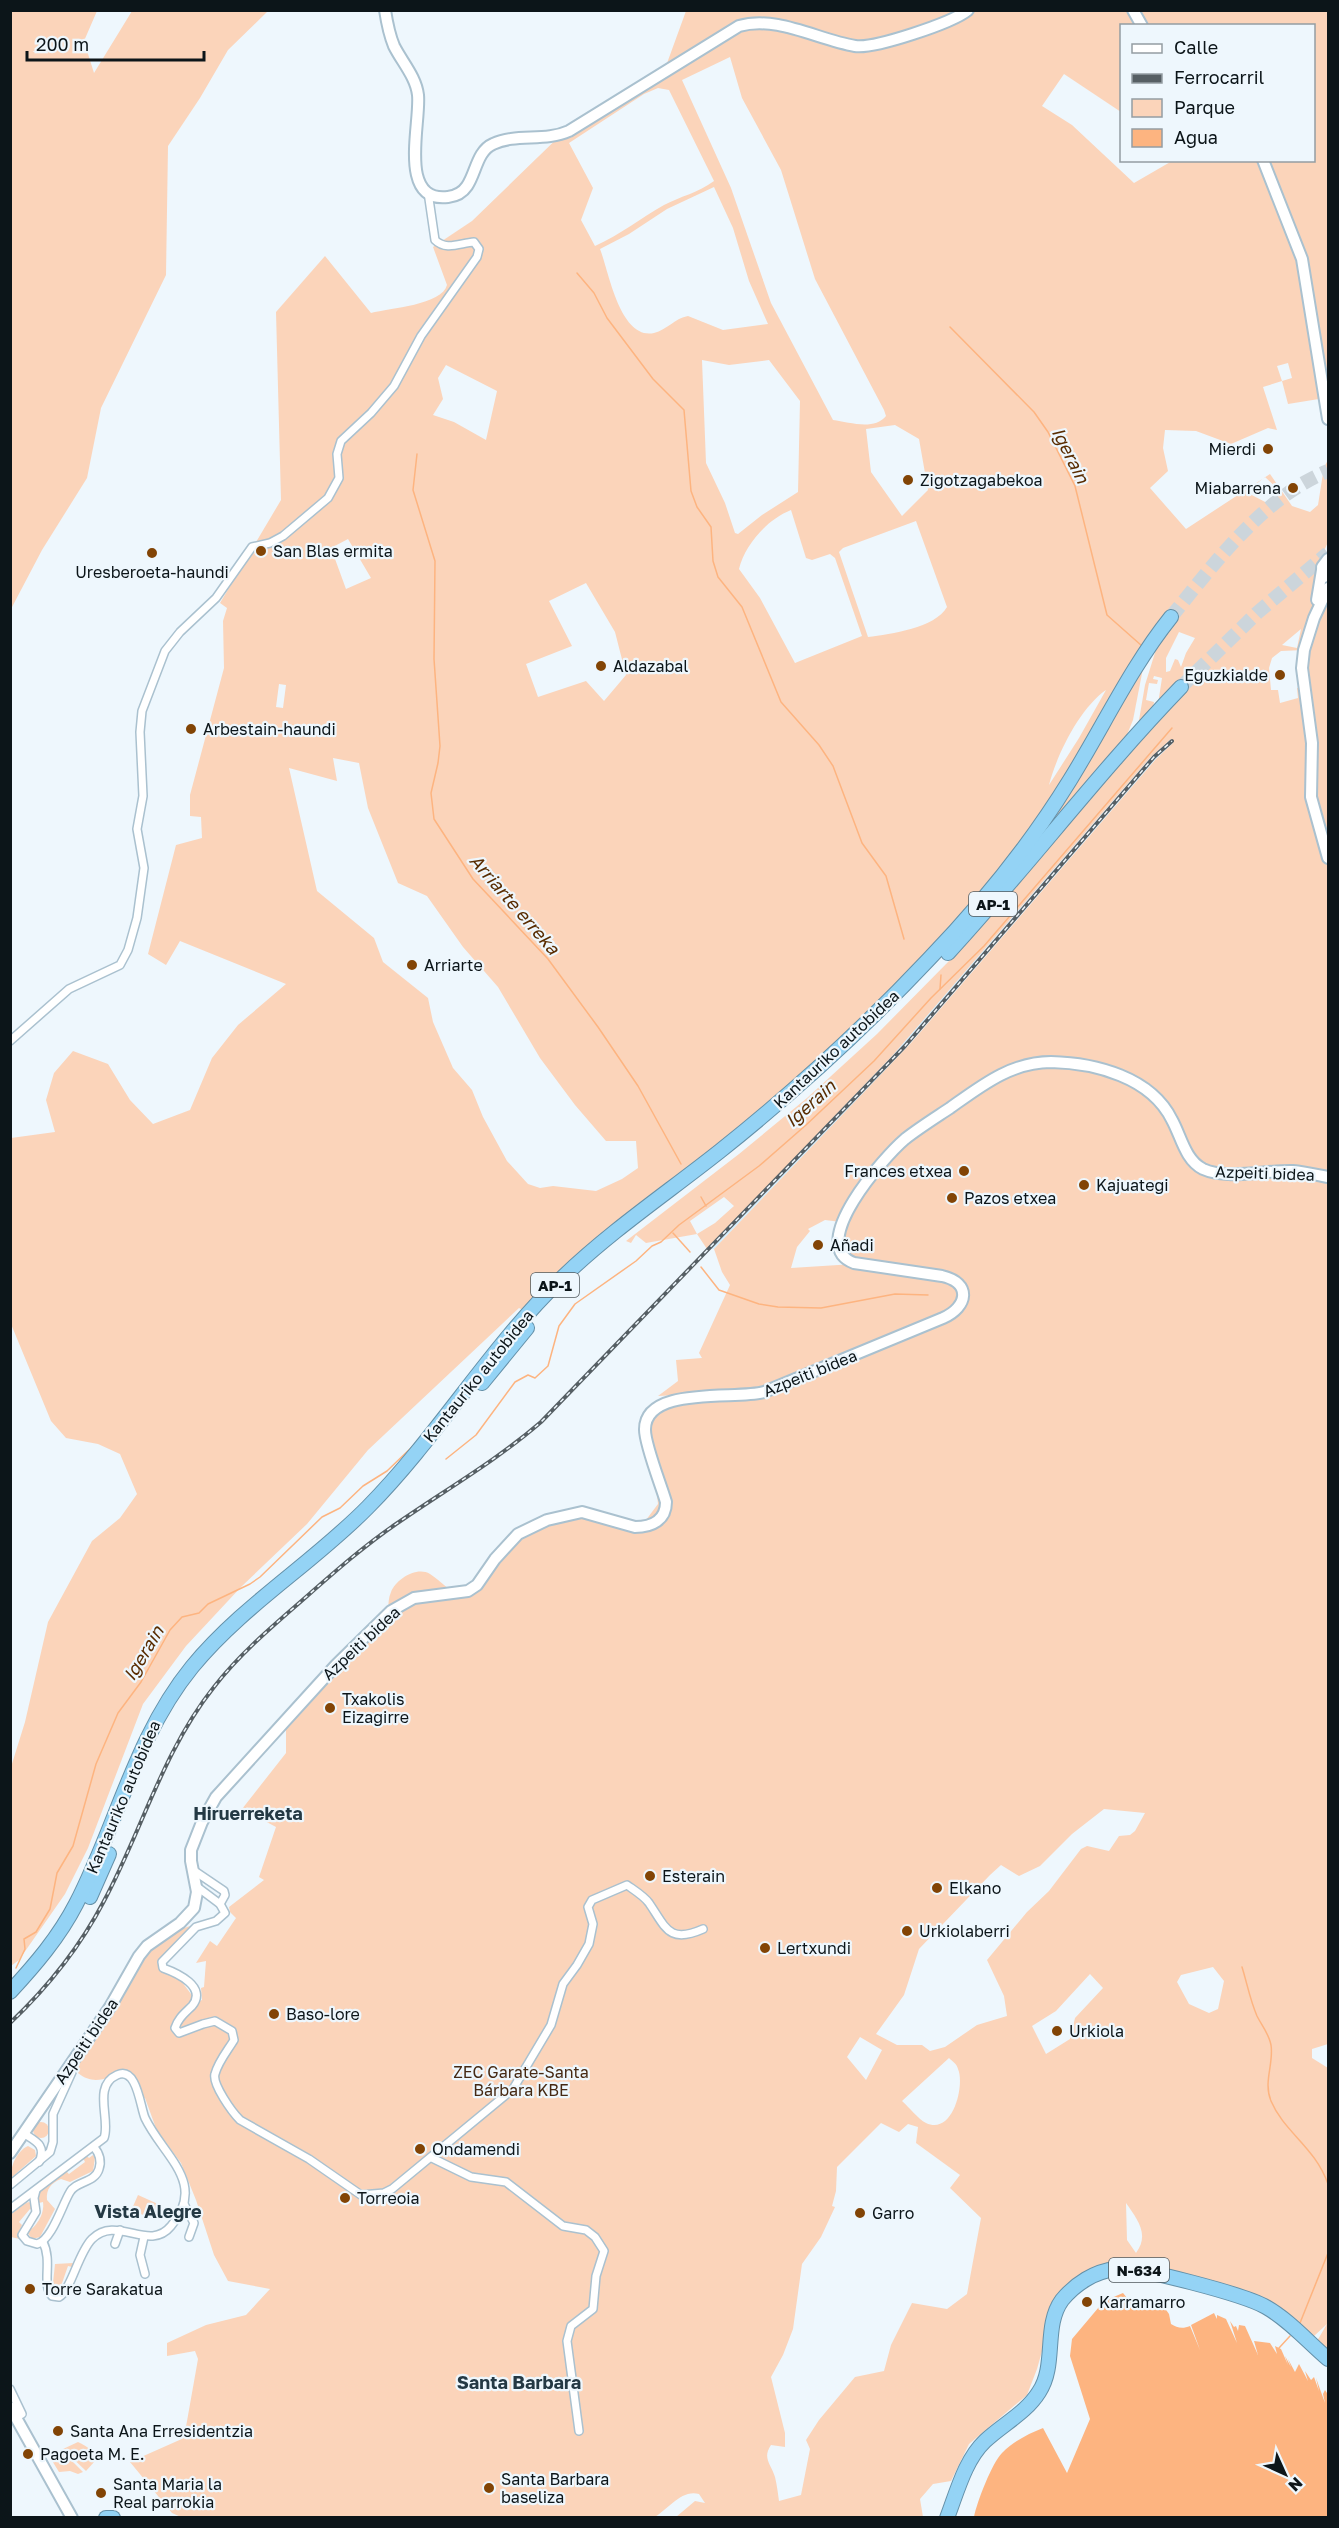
<svg xmlns="http://www.w3.org/2000/svg" width="1339" height="2528" font-family="'Golos Text',sans-serif">
<style>
.built{fill:#d4eefd}
.green{fill:#fbd4ba;fill-rule:evenodd}
.water{fill:#fdb480}
.lines{fill:none;stroke-linecap:round;stroke-linejoin:round}
.stream{stroke:#fdb480;stroke-width:1.5}
.highway-tunnel{stroke:#ccd5db;stroke-width:14;stroke-dasharray:14 7;stroke-linecap:butt}
.street-casing{stroke:#aac1cf;stroke-width:10}
.secondary-casing{stroke:#aac1cf;stroke-width:14}
.highway-casing{stroke:#6490a8;stroke-width:16}
.street{stroke:#fff;stroke-width:7}
.secondary{stroke:#fff;stroke-width:10}
.highway{stroke:#94d3f5;stroke-width:14}
.rail-casing{stroke:#565f64;stroke-width:4}
.rail{stroke:#eef7fd;stroke-width:1.5;stroke-dasharray:4.5;stroke-linecap:butt}
.poi-dot{fill:#824405;stroke:#eef7fd;stroke-width:2}
.labels{text-anchor:middle;dominant-baseline:central;stroke-width:4.5;stroke-linejoin:round;paint-order:stroke}
.shield{fill:#eef7fd;stroke:#50595d;stroke-width:1.5}
.shield-label{font-size:15px;font-weight:bold;fill:#0c1519}
.poi-label{font-size:16px;fill:#0c1519;stroke:#eef7fd;text-anchor:start}
.street-label{font-size:16px;fill:#0c1519;stroke:#eef7fd}
.park-label{font-size:16px;fill:#462913;stroke:#eef7fd}
.water-label{font-size:18px;font-style:italic;fill:#592c01;stroke:#eef7fd}
.neighbourhood-label{font-size:18px;font-weight:bold;fill:#243944;stroke:#eef7fd}
</style>
<rect width="100%" height="100%" fill="#eef7fd"/>
<!-- built -->
<polygon class="built" points="1171,739 1173,743 1156,759 886,1070 714,1249 707,1249 893,1055 1150,758"/>
<!-- green -->
<g class="green">
<polygon points="11,10 97,11 84,41 94,73 132,11 268,11 228,50 200,98 168,146 166,275 101,408 87,478 42,550 11,609"/>
<path d="M686 11H1328V419L1325 398 1288 404 1282 381 1263 387 1277 430 1268 428 1231 444 1196 431 1165 430 1163 448 1168 471 1150 488 1186 529 1270 474 1292 506 1310 512 1318 505 1324 467 1328 460V542L1317 566 1316 590 1310 619 1328 592V2044L1312 2049V2058L1328 2068V2351L1317 2341 1327 2324 1313 2337 1276 2306 1130 2263H1110L1091 2269 1048 2330 1037 2369 1027 2395 969 2444 951 2481 933 2484 920 2499 923 2517H676L695 2501 705 2503 699 2494C681 2489 668 2510 653 2518L181 2517 172 2513 130 2462 184 2438 198 2359 195 2351 167 2356V2343L206 2325 246 2315 270 2289 228 2281 214 2255 196 2200 181 2163 157 2131 145 2098 140 2097 132 2075 125 2071C107 2078 94 2086 78 2073L77 2063C93 2039 111 2017 125 1993 147 1956 150 1938 196 1924L165 1953 159 1964 179 1978 197 2002 202 2000 201 1988 204 1987 206 1961 196 1963 210 1941 217 1946 236 1918 230 1912 229 1907 264 1880 259 1877 276 1827 242 1809 286 1753V1723L313 1693 388 1621C389 1611 387 1601 391 1592 396 1579 417 1566 430 1574 442 1582 448 1591 462 1595L510 1546 534 1529 582 1517 640 1532 646 1520 658 1504 652 1446 647 1424 677 1395 658 1396 678 1381 676 1360 702 1358 699 1353 730 1285 722 1272 714 1249 911 1043 1156 759 1173 743 1171 739 1150 758 893 1055 707 1249 697 1234 646 1243 636 1235 631 1243 626 1241 739 1154 807 1098 877 1034 949 961 1017 886 1120 763 1158 704 1162 678 1154 676 1153 679 1158 680 1157 684 1149 683 1146 700 1154 702 1153 708 1138 726 1145 685 1158 643 1018 848 971 905 893 988 808 1068 523 1310 519 1308 368 1450 307 1524 241 1587 186 1646 143 1704 88 1848 65 1894 19 1960 11 1966V1767L25 1722 48 1622 92 1541 120 1518 137 1494 120 1454 98 1444 66 1438 51 1421 11 1324V1138L55 1132 46 1100 54 1073 73 1051 108 1064 130 1100 153 1124 190 1110 212 1058 238 1025 286 984 180 941 166 965 148 954 176 845 202 838 201 817 190 816V795L224 668 223 621 227 608 220 603 281 500 276 312 325 256 371 313C390 308 442 305 447 285L433 247 472 221 570 126 666 66ZM1122 26H1314V160L1172 161 1134 183 1072 125 1042 106 1064 74 1121 112ZM730 57 742 98 781 170 815 279 884 410 886 416C874 431 849 422 833 420L771 303 731 188 682 80ZM658 88 669 90 714 181C698 193 681 196 664 205 641 218 620 235 595 246L581 220 593 188 569 143 644 94ZM714 187 733 228 749 281 768 324 723 330 688 316C675 318 667 330 654 333 620 340 609 272 600 249L629 234 667 209ZM702 360 729 365 769 360 800 401 798 492 762 515 738 534 735 533 725 503 706 463ZM1288 363 1292 378 1282 381 1277 366ZM446 365 497 391 486 440 454 422 433 415 443 399 438 378ZM895 425 919 439 928 490 902 516 871 472 866 429ZM1265 477 1279 490 1269 504 1246 492ZM791 510 806 558 812 560 830 554 835 558 862 636 795 663 760 598 739 569C745 544 768 519 791 510ZM916 521 947 607C935 628 891 634 868 637L839 552 843 548ZM348 539 371 578 346 589 331 548ZM586 583 615 632 626 675 604 701 586 681 538 697 526 664 572 646 549 601ZM1301 629 1297 648 1282 645ZM1179 632 1195 638 1186 653 1181 667 1178 660 1175 659 1170 671 1166 672V658ZM1304 650 1303 687 1297 688 1298 698 1280 703 1278 690H1271L1269 668 1272 658 1281 651ZM279 684 286 685 283 708 276 707ZM1106 690 1079 738 1049 785C1057 754 1080 708 1106 690ZM333 758 359 763 368 808 398 883 427 896 463 947 498 987 540 1058 575 1105 606 1141H636L638 1168 622 1179 596 1191 553 1186 540 1188 528 1184 507 1161 483 1117 472 1090 453 1068 433 1022 428 998 383 962 374 938 317 891 289 768 337 781ZM724 1197 734 1206 715 1223 697 1234 690 1221ZM825 1220 841 1222 847 1260 854 1264 791 1268 797 1247 810 1231 808 1229ZM1104 1809 1145 1813 1135 1831 1130 1835 1119 1836 1109 1851 1087 1846 1081 1849 1049 1891 1027 1912 987 1960 1004 1996 1007 2016 977 2025 945 2047 930 2051 922 2045H897L876 2034 904 1995 919 1949 990 1875 1001 1865 1019 1876 1040 1866 1072 1834ZM1213 1967 1224 1981 1218 2009 1209 2013 1189 2004 1177 1982 1181 1975ZM1090 1974 1103 1988 1075 2018 1070 2039 1046 2054 1032 2026 1056 2011ZM860 2037 882 2050 866 2080 847 2057ZM949 2058C952 2061 957 2064 958 2069 965 2085 953 2136 926 2123 918 2119 909 2107 902 2101ZM881 2123 899 2132 908 2124 918 2127 916 2143 960 2175 950 2188 981 2218 967 2294 947 2309 912 2303 891 2345 884 2371 855 2377 819 2420 806 2440 810 2449 801 2495 779 2501C778 2494 777 2485 775 2477 771 2464 762 2458 771 2445L785 2447V2433L771 2377 783 2355 793 2329 802 2264 821 2237 835 2207 832 2206 836 2191 837 2167ZM1126 2203C1137 2219 1150 2234 1136 2253L1127 2240Z"/>
<polygon points="1144,663 1133,720 1124,742 1012,872"/>
<circle cx="41" cy="2130" r="8"/>
<path d="M28 2146 35 2150 36 2156 11 2178C10 2166 17 2151 28 2146Z"/>
<path d="M86 2155 89 2158 93 2155 95 2158 93 2171 70 2182 61 2179C51 2183 46 2189 47 2200L55 2209 40 2237 32 2239 27 2232C35 2228 45 2215 43 2202L39 2203C33 2189 56 2179 66 2171L69 2174 85 2162 83 2158Z"/>
<polygon points="138,2195 158,2204 156,2214 150,2217 131,2211"/>
<polygon points="29,2202 33,2205 33,2211 30,2209 19,2222 22,2225 19,2232 20,2239 11,2237 10,2215 26,2203"/>
<polygon points="73,2263 72,2267 68,2266 61,2286 65,2288 59,2294 52,2293 49,2284 53,2283 55,2264"/>
<path d="M78 2442C88 2447 93 2450 95 2461L86 2471 63 2449Z"/>
<polygon points="62,2451 83,2472 78,2474 70,2471 59,2472 51,2459"/>
</g>
<!-- water -->
<path class="water" d="M1123 2293 1138 2311 1131 2301 1139 2308 1132 2300 1141 2308 1135 2299 1148 2307H1164L1169 2314 1171 2324C1177 2328 1183 2329 1190 2326L1200 2350 1191 2325 1214 2313 1217 2319V2315L1226 2319 1237 2343 1230 2321 1234 2327 1236 2326 1238 2331 1239 2325 1245 2326 1258 2355 1254 2341 1270 2343 1277 2354 1275 2346 1281 2349 1288 2365 1285 2356 1291 2367 1288 2359 1295 2372 1299 2364 1308 2381 1305 2371 1311 2380 1314 2377 1319 2391 1316 2378 1325 2403 1323 2394 1325 2390 1327 2393V2387L1328 2392V2517H974C977 2502 992 2463 1002 2453 1014 2441 1028 2434 1043 2428L1067 2473 1090 2419 1070 2356 1072 2339 1104 2301Z"/>
<g class="lines">
<!-- stream -->
<g class="stream">
<polyline points="577,273 594,293 607,318 653,379 684,410 691,491 697,507 711,527 713,561 718,577 742,607 781,702 819,745 833,766 862,843 886,876 904,939"/>
<polyline points="950,327 1034,412 1048,432 1075,486 1107,615 1142,646"/>
<polyline points="417,454 413,490 435,561 434,659 440,746 438,763 431,793 434,819 473,879 548,959 598,1027 638,1086 681,1164"/>
<polyline points="940,989 941,975"/>
<polyline points="701,1197 706,1206"/>
<polyline points="673,1233 690,1252"/>
<polyline points="701,1267 719,1290 759,1304 778,1307 821,1308 895,1294 928,1295"/>
<polyline points="446,1459 476,1435 515,1382 528,1375 535,1378 548,1366 559,1326 575,1304 636,1261 652,1246 661,1242 679,1225 759,1166 806,1125 874,1061 931,998 984,946 1172,728"/>
<path d="M1242 1967C1247 1983 1250 2000 1257 2016 1262 2026 1269 2034 1271 2045 1274 2064 1263 2082 1271 2101 1284 2132 1315 2147 1328 2184"/>
<polyline points="16,1968 25,1949 24,1939 36,1932 50,1909 57,1873 73,1846 96,1764 118,1713 141,1682 170,1630 182,1617 199,1613 208,1604 250,1584 260,1577 322,1517 340,1508 363,1486 387,1471 414,1445"/>
<polyline points="1300,2323 1328,2253"/>
<polyline points="1279,2348 1290,2336"/>
</g>
<!-- highway-tunnel -->
<g class="highway-tunnel">
<path d="M1171 617C1215 563 1262 498 1328 471"/>
<polyline points="1181,687 1257,613 1328,553"/>
</g>
<!-- street casing -->
<g class="street-casing">
<g id="street">
<path d="M10 1041 69 989 120 965 128 950 137 918 144 868 137 829 143 796 140 732 142 711 165 651 180 632 216 598 252 547 270 543 283 536 328 498 339 478 337 454 341 441 371 413 394 386 421 336 477 257 479 249 474 242C460 243 446 251 435 240L428 192"/>
<polyline points="193,1870 224,1891 225,1895 220,1904"/>
<path d="M196 1886 220 1904 225 1913 216 1921 196 1927 162 1962 163 1968C177 1973 208 1987 192 2006 185 2013 178 2018 175 2028L179 2033 203 2024 215 2021 232 2031 234 2040C228 2050 218 2062 215 2074 212 2084 232 2112 240 2120L309 2159 361 2195 384 2193 392 2189 513 2089 551 2025 563 1984 577 1965 589 1944 593 1924 588 1907 592 1900 627 1885C634 1890 644 1896 649 1903 666 1928 669 1944 703 1929"/>
<path d="M23 2133C35 2141 47 2145 39 2162"/>
<polyline points="432,2158 471,2177 506,2182 563,2226 586,2230 595,2237 604,2251 596,2276 593,2309 571,2326 567,2341 579,2431"/>
<polyline points="10,2185 50,2152 53,2142 53,2114 72,2072 73,2064"/>
<path d="M36 2190 34 2198 36 2212 22 2235 27 2241 37 2244C52 2240 62 2205 70 2192 76 2181 95 2183 99 2169 102 2160 99 2153 94 2147"/>
<polyline points="184,2204 194,2223 189,2237"/>
<path d="M10 2209 104 2138C111 2120 92 2086 117 2075 137 2066 140 2106 145 2118 163 2156 208 2183 171 2226 149 2253 117 2214 92 2239 78 2253 71 2291 59 2297L52 2296C41 2284 53 2262 43 2242"/>
<polyline points="144,2237 140,2255 145,2274"/>
<polyline points="115,2244 120,2230"/>
<polyline points="10,2389 22,2414 16,2417"/>
</g>
</g>
<!-- secondary casing -->
<g class="secondary-casing">
<g id="secondary">
<path d="M385 10C387 23 389 34 394 46 402 62 416 77 418 95 421 123 397 203 448 197 456 196 463 192 467 186 476 173 477 151 493 144 516 133 545 142 569 131L739 26C777 15 818 40 855 46 874 49 952 23 968 10"/>
<polyline points="1133,10 1142,26"/>
<polyline points="1263,160 1302,259 1328,419"/>
<polyline points="1324,577 1322,567 1328,559"/>
<polyline points="1328,588 1314,618 1304,650 1302,668 1312,743 1311,797 1328,858"/>
<polyline points="1317,600 1322,570"/>
<path d="M10 2153 110 2007 139 1956 147 1946 180 1923 194 1908 197 1892 191 1861V1850L202 1822 216 1797 336 1665 391 1611 414 1598 468 1591 477 1585 495 1559 518 1534 547 1520 582 1512 635 1527C652 1527 666 1520 666 1502 661 1485 645 1445 645 1430 644 1385 737 1400 764 1392L943 1318C968 1307 972 1283 942 1276L854 1263C805 1245 885 1156 905 1139 919 1128 935 1118 950 1108 981 1086 1011 1062 1051 1062 1095 1063 1151 1077 1172 1120 1181 1136 1185 1160 1203 1169 1227 1180 1267 1170 1293 1171 1305 1172 1317 1175 1328 1177"/>
<polyline points="10,2407 72,2518"/>
</g>
</g>
<!-- highway casing -->
<g class="highway-casing">
<g id="highway">
<path d="M948 953C1028 866 1099 772 1181 687"/>
<polyline points="482,1383 527,1328"/>
<polyline points="90,1897 109,1854"/>
<path d="M10 1992C35 1965 59 1937 76 1904 117 1825 135 1737 192 1667 243 1605 312 1564 368 1507 439 1435 490 1347 563 1277 612 1230 667 1193 720 1151 794 1092 864 1028 929 959 982 904 1030 845 1070 780 1104 725 1131 667 1171 617"/>
<polyline points="106,2518 113,2518"/>
<path d="M947 2518C957 2492 965 2460 985 2441 1003 2424 1026 2413 1039 2392 1057 2365 1043 2326 1062 2300 1075 2284 1095 2271 1116 2269 1138 2266 1245 2295 1266 2307 1289 2320 1308 2342 1328 2359"/>
</g>
</g>
<!-- street -->
<use href="#street" class="street"/>
<!-- secondary -->
<use href="#secondary" class="secondary"/>
<!-- highway -->
<use href="#highway" class="highway"/>
<!-- rail casing -->
<g class="rail-casing">
<path id="rail" d="M10 2023C48 1987 80 1947 104 1901 142 1830 163 1751 214 1687 238 1656 268 1630 298 1604 330 1576 361 1548 396 1524 445 1490 496 1461 541 1422L905 1046 1154 757 1172 741"/>
</g>
<!-- rail -->
<use href="#rail" class="rail"/>
</g>
<!-- markers -->
<g class="poi-dot">
<circle cx="1268" cy="449" r="6"/>
<circle cx="908" cy="480" r="6"/>
<circle cx="1293" cy="488" r="6"/>
<circle cx="261" cy="551" r="6"/>
<circle cx="152" cy="553" r="6"/>
<circle cx="601" cy="666" r="6"/>
<circle cx="1280" cy="675" r="6"/>
<circle cx="191" cy="729" r="6"/>
<circle cx="412" cy="965" r="6"/>
<circle cx="964" cy="1171" r="6"/>
<circle cx="1084" cy="1185" r="6"/>
<circle cx="952" cy="1198" r="6"/>
<circle cx="818" cy="1245" r="6"/>
<circle cx="330" cy="1708" r="6"/>
<circle cx="650" cy="1876" r="6"/>
<circle cx="937" cy="1888" r="6"/>
<circle cx="907" cy="1931" r="6"/>
<circle cx="765" cy="1948" r="6"/>
<circle cx="274" cy="2014" r="6"/>
<circle cx="1057" cy="2031" r="6"/>
<circle cx="420" cy="2149" r="6"/>
<circle cx="345" cy="2198" r="6"/>
<circle cx="860" cy="2213" r="6"/>
<circle cx="30" cy="2289" r="6"/>
<circle cx="1087" cy="2302" r="6"/>
<circle cx="58" cy="2431" r="6"/>
<circle cx="28" cy="2454" r="6"/>
<circle cx="489" cy="2488" r="6"/>
<circle cx="101" cy="2493" r="6"/>
</g>
<g class="labels">
<!-- shield labels -->
<g class="shield">
<rect x="969" y="892" width="48" height="24" rx="4.5"/>
<rect x="531" y="1273" width="48" height="24" rx="4.5"/>
<rect x="1109" y="2258" width="60" height="24" rx="4.5"/>
</g>
<g class="shield-label">
<text x="993" y="904">AP-1</text>
<text x="555" y="1285">AP-1</text>
<text x="1139" y="2270">N-634</text>
</g>
<!-- poi labels -->
<g class="poi-label">
<text x="1256" y="449" text-anchor="end">Mierdi</text>
<text x="920" y="480">Zigotzagabekoa</text>
<text x="1281" y="488" text-anchor="end">Miabarrena</text>
<text x="273" y="551">San Blas ermita</text>
<text x="152" y="572" text-anchor="middle">Uresberoeta-haundi</text>
<text x="613" y="666">Aldazabal</text>
<text x="1268" y="675" text-anchor="end">Eguzkialde</text>
<text x="203" y="729">Arbestain-haundi</text>
<text x="424" y="965">Arriarte</text>
<text x="952" y="1171" text-anchor="end">Frances etxea</text>
<text x="1096" y="1185">Kajuategi</text>
<text x="964" y="1198">Pazos etxea</text>
<text x="830" y="1245">Añadi</text>
<text x="342" y="1699">Txakolis<tspan x="342" dy="18">Eizagirre</tspan></text>
<text x="662" y="1876">Esterain</text>
<text x="949" y="1888">Elkano</text>
<text x="919" y="1931">Urkiolaberri</text>
<text x="777" y="1948">Lertxundi</text>
<text x="286" y="2014">Baso-lore</text>
<text x="1069" y="2031">Urkiola</text>
<text x="432" y="2149">Ondamendi</text>
<text x="357" y="2198">Torreoia</text>
<text x="872" y="2213">Garro</text>
<text x="42" y="2289">Torre Sarakatua</text>
<text x="1099" y="2302">Karramarro</text>
<text x="70" y="2431">Santa Ana Erresidentzia</text>
<text x="40" y="2454">Pagoeta M. E.</text>
<text x="501" y="2479">Santa Barbara<tspan x="501" dy="18">baseliza</tspan></text>
<text x="113" y="2484">Santa Maria la<tspan x="113" dy="18">Real parrokia</tspan></text>
</g>
<!-- street labels -->
<g class="street-label">
<text transform="translate(836 1049) rotate(-43)">Kantauriko autobidea</text>
<text transform="translate(1265 1173) rotate(2)">Azpeiti bidea</text>
<text transform="translate(810 1373) rotate(-22)">Azpeiti bidea</text>
<text transform="translate(478 1376) rotate(-51)">Kantauriko autobidea</text>
<text transform="translate(361 1643) rotate(-43)">Azpeiti bidea</text>
<text transform="translate(123 1797) rotate(-67)">Kantauriko autobidea</text>
<text transform="translate(86 2041) rotate(-56)">Azpeiti bidea</text>
</g>
<!-- park labels -->
<g class="park-label">
<text x="521" y="2072">ZEC Garate-Santa<tspan x="521" dy="18">Bárbara KBE</tspan></text>
</g>
<!-- water labels -->
<g class="water-label">
<text transform="translate(1071 455) rotate(63)">Igerain</text>
<text transform="translate(515 904) rotate(49)">Arriarte erreka</text>
<text transform="translate(810 1103) rotate(-42)">Igerain</text>
<text transform="translate(143 1653) rotate(-59)">Igerain</text>
</g>
<!-- neighbourhood labels -->
<g class="neighbourhood-label">
<text x="248" y="1813">Hiruerreketa</text>
<text x="148" y="2211">Vista Alegre</text>
<text x="519" y="2382">Santa Barbara</text>
</g>
</g>
<!-- border -->
<rect width="1339" height="2528" fill="none" stroke="#0c1519" stroke-width="24"/>
<!-- legend -->
<rect x="1120" y="24" width="195" height="138" fill="#eef7fd" stroke="#949da2" stroke-width="1.5"/>
<rect x="1132" y="44" width="30" height="9" fill="#ffffff" stroke="#949da2" stroke-width="1.5"/>
<text x="1174" y="54" font-size="18" fill="#0c1519">Calle</text>
<rect x="1132" y="74" width="30" height="9" fill="#565f64" stroke="#949da2" stroke-width="1.5"/>
<text x="1174" y="84" font-size="18" fill="#0c1519">Ferrocarril</text>
<rect x="1132" y="99" width="30" height="18" fill="#fbd4ba" stroke="#949da2" stroke-width="1.5"/>
<text x="1174" y="114" font-size="18" fill="#0c1519">Parque</text>
<rect x="1132" y="129" width="30" height="18" fill="#fdb480" stroke="#949da2" stroke-width="1.5"/>
<text x="1174" y="144" font-size="18" fill="#0c1519">Agua</text>
<!-- north arrow -->
<g transform="translate(1285 2474) rotate(135)" stroke="#eef7fd" stroke-width="4.5" paint-order="stroke">
<path d="M0-4.5L10 22L0 15L-10 22Z" fill="#0c1519"/>
<text y="-9" font-size="16" font-weight="bold" text-anchor="middle" fill="#0c1519">N</text>
</g>
<!-- scale -->
<path d="M27 51v9h177v-9" fill="none" stroke="#0c1519" stroke-width="3"/>
<text x="36" y="51" font-size="18" fill="#0c1519" stroke="#eef7fd" stroke-width="4.5" paint-order="stroke">200 m</text>
</svg>
